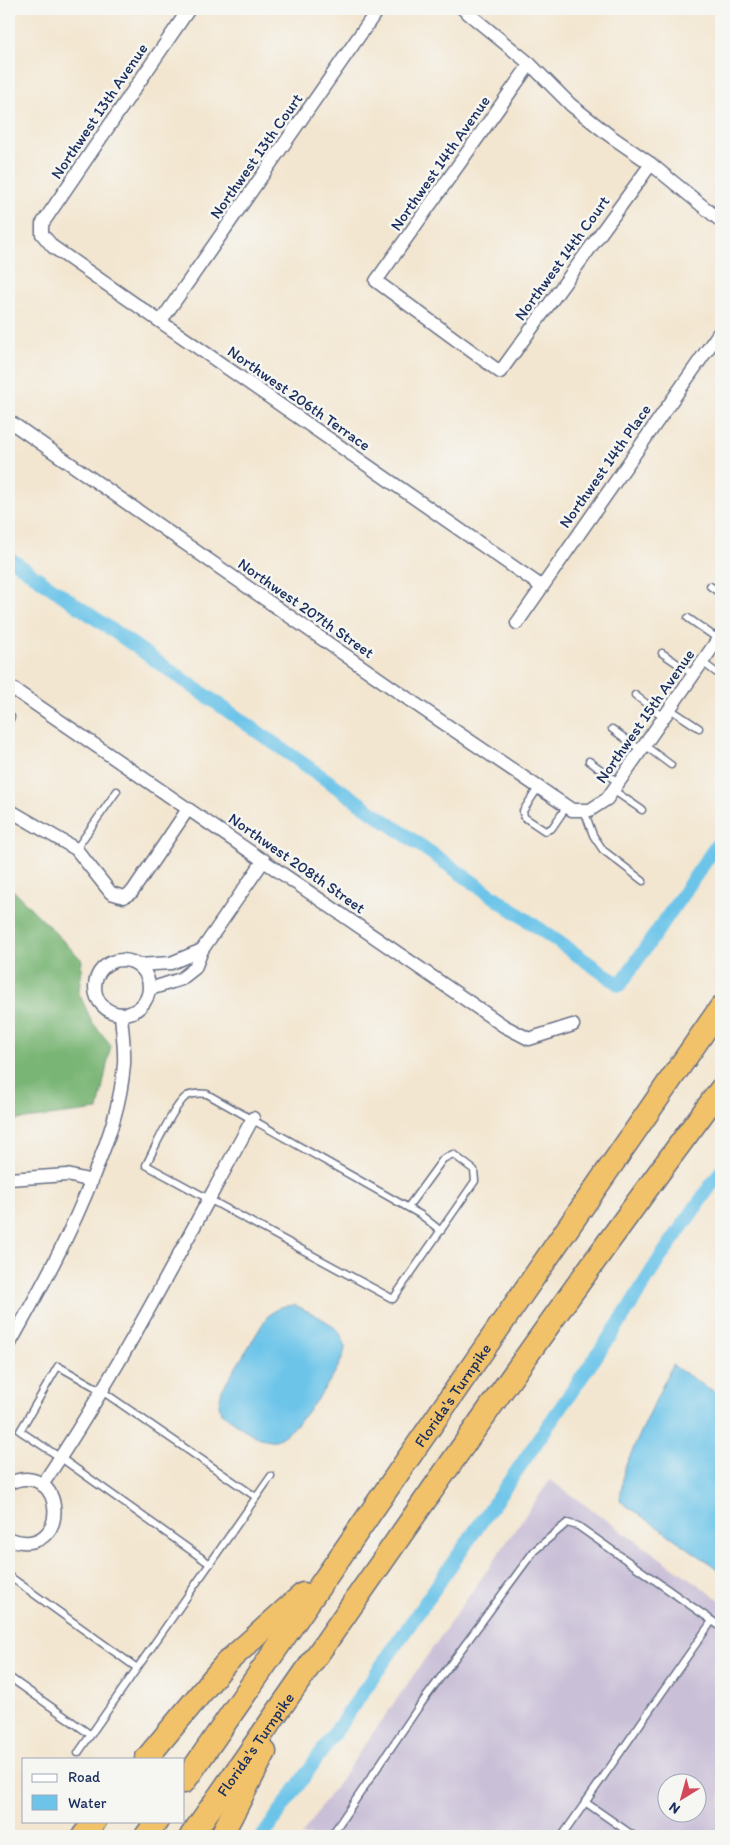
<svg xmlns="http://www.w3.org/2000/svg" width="730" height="1845" font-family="Itim,sans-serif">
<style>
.industrial{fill:#c9bfd7;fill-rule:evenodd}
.forest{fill:#79b574;stroke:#4a7269}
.water{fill:#6cc4e9;stroke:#447aa4}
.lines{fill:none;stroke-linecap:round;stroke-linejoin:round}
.canal{stroke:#6cc4e9;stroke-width:14}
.lane-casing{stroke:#676f86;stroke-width:9}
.street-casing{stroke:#676f86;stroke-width:15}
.highway-casing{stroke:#676f86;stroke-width:25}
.lane{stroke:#fff;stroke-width:6}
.street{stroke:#fff;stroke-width:12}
.highway{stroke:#f2c26a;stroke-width:22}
.labels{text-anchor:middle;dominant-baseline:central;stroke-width:5;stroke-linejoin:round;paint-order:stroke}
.street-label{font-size:16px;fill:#1b2f5e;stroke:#f6f6f2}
</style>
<rect width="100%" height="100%" fill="#f6f6f2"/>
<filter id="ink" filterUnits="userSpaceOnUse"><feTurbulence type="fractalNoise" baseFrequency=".02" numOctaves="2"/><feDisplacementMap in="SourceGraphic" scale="10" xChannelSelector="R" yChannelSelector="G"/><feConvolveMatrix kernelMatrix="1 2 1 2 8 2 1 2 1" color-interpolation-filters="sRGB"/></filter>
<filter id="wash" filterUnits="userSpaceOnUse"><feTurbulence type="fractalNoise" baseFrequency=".0096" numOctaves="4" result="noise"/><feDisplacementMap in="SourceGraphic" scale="20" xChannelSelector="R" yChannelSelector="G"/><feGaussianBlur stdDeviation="1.12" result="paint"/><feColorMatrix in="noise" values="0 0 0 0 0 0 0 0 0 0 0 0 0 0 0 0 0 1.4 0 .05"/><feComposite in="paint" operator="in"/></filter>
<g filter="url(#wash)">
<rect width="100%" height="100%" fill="#f3e6d0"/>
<!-- industrial -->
<path class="industrial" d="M550 1480 721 1601V1836H301ZM668 1782H698V1812H668Z"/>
<!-- forest -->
<polygon class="forest" points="9,886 82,960 79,993 92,1022 111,1045 98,1110 9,1121"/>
<!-- water -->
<g class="water">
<path d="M295 1305C312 1314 344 1325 345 1348 345 1366 292 1438 275 1440 256 1442 236 1422 221 1413L219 1404 222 1390 267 1317 280 1307Z"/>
<polygon points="672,1365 721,1396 721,1571 620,1501 624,1469"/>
</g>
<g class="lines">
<!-- canal -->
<g class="canal">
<polyline points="9,558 620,985 721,839"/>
<polyline points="263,1836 620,1322 660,1258 721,1171"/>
</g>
</g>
</g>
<g filter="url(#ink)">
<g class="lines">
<!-- lane casing -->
<g class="lane-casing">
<g id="lane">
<polyline points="710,586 721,594"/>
<polyline points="688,618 718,639"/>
<polyline points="662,653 694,675"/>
<polyline points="702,662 721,676"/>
<polyline points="635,695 664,717"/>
<polyline points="670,709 699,728"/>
<polyline points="9,721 11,717"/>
<polyline points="612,729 641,750"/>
<polyline points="644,745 671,765"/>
<polyline points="589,761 619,783"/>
<polyline points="538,788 523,811 524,817 545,831 552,828 567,806"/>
<polyline points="613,790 642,810"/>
<polyline points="584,810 593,835 603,850 643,881"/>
<polyline points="76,849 117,791"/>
<path d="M408 1207 443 1159 453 1154 474 1170 475 1181 393 1299 146 1165C154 1150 174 1104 187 1096 194 1093 199 1093 207 1094L421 1215 441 1231"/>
<polyline points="210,1564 61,1458 20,1431 58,1366 102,1391 256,1497"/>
<polyline points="9,1576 137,1668"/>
<polyline points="9,1677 91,1735"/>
<polyline points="78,1753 271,1476"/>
<polyline points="585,1802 634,1836"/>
<polyline points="331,1836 418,1708 534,1551 567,1523 578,1526 721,1627"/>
<polyline points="562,1836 712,1621"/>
</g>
</g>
<!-- street casing -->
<g class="street-casing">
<g id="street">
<polyline points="189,9 42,224 42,234 53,247 541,586"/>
<polyline points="463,9 530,64 571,105 609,135 651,164 721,221"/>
<polyline points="530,64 376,281 500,372 651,164"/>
<polyline points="161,321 378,9"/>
<polyline points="9,421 414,703 572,810 590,810 607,799 721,635"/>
<polyline points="517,623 721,330"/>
<polyline points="9,686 504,1026 529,1039 573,1025"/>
<polyline points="9,810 76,849 111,893 124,897 132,892 188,809"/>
<circle cx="122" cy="987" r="27"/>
<polyline points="138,965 171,963 202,950"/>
<polyline points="150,989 181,979 195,968 202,950 264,860"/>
<polyline points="9,1179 67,1175 92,1181"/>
<path d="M9 1345C40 1290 71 1234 94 1174 109 1138 121 1103 124 1064 125 1048 122 1031 121 1014"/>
<path d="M9 1483C66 1458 73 1561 9 1539"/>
<path d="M42 1485C121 1368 185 1242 253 1118"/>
</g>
</g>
<!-- highway casing -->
<g class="highway-casing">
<g id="highway">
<polyline points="146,1759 226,1663 303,1594"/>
<path id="s1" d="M184 1782 721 1007"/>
<polyline points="83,1836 95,1821"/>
<polyline points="146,1836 157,1821"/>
<path id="s2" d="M191 1836C366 1586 538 1333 721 1089"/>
<polyline points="221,1836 265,1752"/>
</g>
</g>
<!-- lane -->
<use href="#lane" class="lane"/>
<!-- street -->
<use href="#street" class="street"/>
<!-- highway -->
<use href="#highway" class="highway"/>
</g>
</g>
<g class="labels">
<!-- street labels -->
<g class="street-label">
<text transform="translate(99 111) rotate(-56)">Northwest 13th Avenue</text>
<text transform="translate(256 156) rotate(-55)">Northwest 13th Court</text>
<text transform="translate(440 163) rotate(-55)">Northwest 14th Avenue</text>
<text transform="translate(562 258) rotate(-54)">Northwest 14th Court</text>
<text transform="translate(299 398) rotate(35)">Northwest 206th Terrace</text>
<text transform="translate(605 466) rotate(-55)">Northwest 14th Place</text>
<text transform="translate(306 608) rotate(35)">Northwest 207th Street</text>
<text transform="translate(645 716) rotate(-55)">Northwest 15th Avenue</text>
<text transform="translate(297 863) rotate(35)">Northwest 208th Street</text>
<text stroke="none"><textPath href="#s1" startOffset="471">Florida's Turnpike</textPath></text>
<text stroke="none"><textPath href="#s2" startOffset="112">Florida's Turnpike</textPath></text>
</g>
</g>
<!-- margin -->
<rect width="730" height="1845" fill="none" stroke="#f6f6f2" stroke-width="30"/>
<!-- legend -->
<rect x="22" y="1758" width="162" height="65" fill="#f6f6f2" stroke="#9ea6b7"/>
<rect x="32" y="1774" width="25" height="8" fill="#ffffff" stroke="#9ea6b7"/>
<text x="68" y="1782" font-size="15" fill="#1b2f5e">Road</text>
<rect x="32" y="1795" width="25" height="15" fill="#6cc4e9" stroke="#9ea6b7"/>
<text x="68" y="1808" font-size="15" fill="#1b2f5e">Water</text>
<!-- north arrow -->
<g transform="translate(682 1798) rotate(217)"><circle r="24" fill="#f6f6f2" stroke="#9ea6b7"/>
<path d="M0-4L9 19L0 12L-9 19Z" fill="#d1495b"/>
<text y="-8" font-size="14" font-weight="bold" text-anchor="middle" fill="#1b2f5e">N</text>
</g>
</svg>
